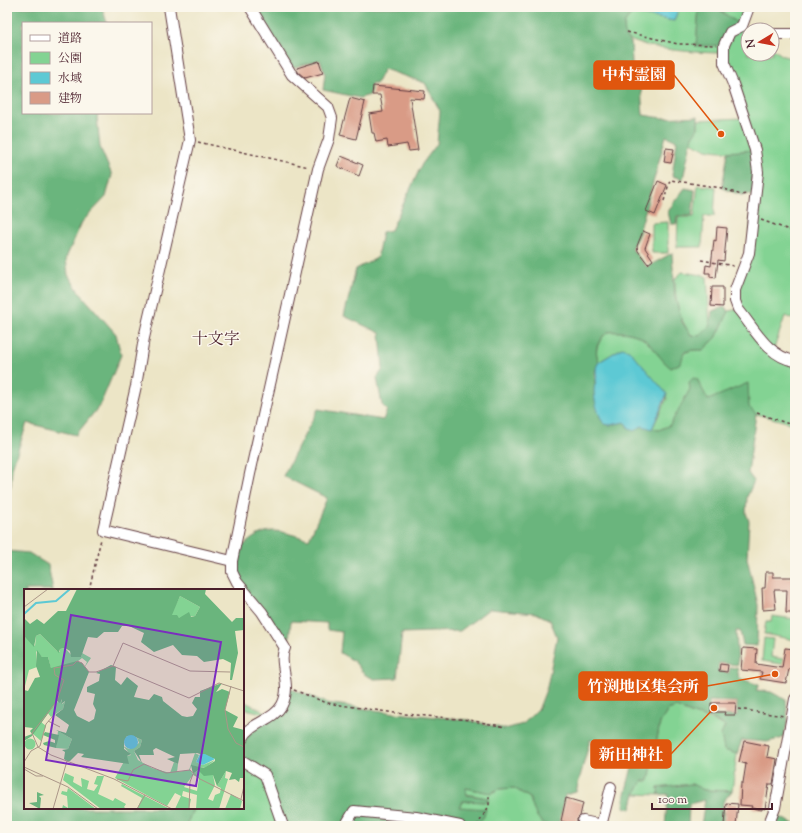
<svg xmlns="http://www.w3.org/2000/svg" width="802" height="833" font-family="'Sorts Mill Goudy','Noto Serif JP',serif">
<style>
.green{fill:#83d393;stroke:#66795f}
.forest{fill:#6ab57d;stroke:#5a6a54}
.water{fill:#5dc9d4;stroke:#547480}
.building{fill:#d99b86}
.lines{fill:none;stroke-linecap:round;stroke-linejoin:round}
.minor-casing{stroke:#623d42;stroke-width:12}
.path{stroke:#623d42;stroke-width:1.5;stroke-dasharray:3 3;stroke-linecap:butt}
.minor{stroke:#fff;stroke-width:10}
.labels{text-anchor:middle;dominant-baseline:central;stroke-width:3;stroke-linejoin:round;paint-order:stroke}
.neighbourhood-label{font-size:16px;fill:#4a1f2b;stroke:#fbf7ec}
.inset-river{fill:none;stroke:#5dc9d4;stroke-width:2}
.inset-road{fill:none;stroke:#ab9688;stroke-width:1}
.view{fill:#7b2cbf;fill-opacity:0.15;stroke:#7b2cbf;stroke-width:2}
.inset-edge{fill:none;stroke:#4a1f2b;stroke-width:2}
.leader{fill:none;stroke:#e0560e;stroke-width:1.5}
.callout-dot{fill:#e0560e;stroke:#fbf7ec;stroke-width:1.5}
.callout{fill:#e0560e;stroke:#e0560e;stroke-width:1.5}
.callout-label{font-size:16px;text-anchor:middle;font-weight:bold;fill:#fff}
</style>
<rect width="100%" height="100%" fill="#fbf7ec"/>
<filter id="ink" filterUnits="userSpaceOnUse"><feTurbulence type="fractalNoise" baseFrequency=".025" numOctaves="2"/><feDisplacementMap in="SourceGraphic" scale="8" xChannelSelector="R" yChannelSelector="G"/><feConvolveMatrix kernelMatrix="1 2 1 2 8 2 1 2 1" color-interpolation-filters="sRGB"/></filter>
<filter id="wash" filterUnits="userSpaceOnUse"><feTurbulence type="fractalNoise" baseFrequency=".012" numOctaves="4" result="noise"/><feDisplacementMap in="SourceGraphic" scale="16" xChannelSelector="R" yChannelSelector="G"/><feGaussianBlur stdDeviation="0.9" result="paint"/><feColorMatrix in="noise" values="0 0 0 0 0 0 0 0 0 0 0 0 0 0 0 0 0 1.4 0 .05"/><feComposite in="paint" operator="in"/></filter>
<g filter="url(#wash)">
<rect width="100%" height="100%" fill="#ece5c6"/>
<!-- green -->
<g class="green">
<path d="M679 7H699L696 46 742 26 715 7H749L742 25 748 30V54H772V48L783 56 795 59V320L785 316 773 352 795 361V426L787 422 756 414 749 407 707 400 697 379 670 425 659 430 652 429 667 398 622 348 599 362C593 350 599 341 607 332 618 331 633 332 642 338 653 345 660 360 672 368 682 354 684 349 703 350L716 338 729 311 738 309 735 301 749 253 754 150C740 152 700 154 691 140L694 131 698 128V120L743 118 724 53C701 53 643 50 625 37L624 24 632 13 674 21Z"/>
<polygon points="698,185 716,187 714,216 704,216 702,247 677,247 678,217 694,217"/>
<polygon points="668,222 668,253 652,253 652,223"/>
<path d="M682 272 703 275 707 277 710 325 700 336 691 335C678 317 675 301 675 279Z"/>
<polygon points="772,616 795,619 795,640 764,634 766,621 771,621"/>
<polygon points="764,638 773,639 771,657 788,660 787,665 762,661"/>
<polygon points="243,701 273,716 243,708"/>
<path d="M676 707C692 714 709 718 725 726L724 750 737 754 732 791 704 790 691 784 658 788 659 795 635 794 642 781 649 780 660 723 668 710Z"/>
<polygon points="243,761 265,775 266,787 277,826 186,826 193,809 195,808 243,808"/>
<path d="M466 788 491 793 499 789 514 788 530 798C533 810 537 820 548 826H477L484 816 459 807 463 801 488 802 487 798 466 794Z"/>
</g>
<!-- forest -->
<g class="forest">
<polygon points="7,7 102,7 107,23 23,23 23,113 100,113 97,116 100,147 112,175 106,197 82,222 66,258 68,275 80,293 116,334 121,355 100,405 76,435 27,423 12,468 11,486 7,498"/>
<path d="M250 7H626L632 13 624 24 625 37 631 42 633 82 641 88 643 115 662 118 698 116V128L692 137 683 179 672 176 677 141 666 136 639 233 632 249 647 267 672 253 675 296 682 322 691 335 700 336 710 325 712 311 725 307 729 311 716 338 703 350H693L684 352 681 363 671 368C660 360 653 345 642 338 633 332 618 331 607 332 601 338 594 347 597 356 597 357 599 361 599 362 598 366 595 369 595 373 595 390 594 409 604 424L610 425 625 422 629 429 642 426 659 430 670 425 690 389 689 382 693 378 697 379 708 400 748 383 749 407 756 414 748 473 754 481 747 497 746 513 749 521 747 558 758 605 757 646 743 645 740 631H736L738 665 719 663 718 671 729 673 730 667 737 668 739 678 759 685 756 690 771 692 786 700 788 721 783 738 767 742 742 740 737 754 724 750 721 735 725 726 709 717V715L737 716V702L709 701V718L696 715 676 707 668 710 660 723 649 781H642L635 794 631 809 624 807 625 794 637 748 590 740 576 792 565 795 560 821 552 826C538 826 533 809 530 798L514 788 499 789 491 793 466 788 467 795 488 798V802L463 801 459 807 486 809 484 816 477 826H277L266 787 265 776 243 761V738L273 716 287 687 327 703 395 713 469 720 505 729 523 724 539 708 547 687 557 637 550 620 536 613 489 609 460 631 402 633 397 678 374 679 364 674 354 661 340 653 342 632 327 630V623L291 621 288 648 237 582 236 543 244 545C270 522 281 533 309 539L327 498 283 476 318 409 383 420 387 410 382 405 377 378 383 369 380 333 344 316 356 269 377 258 382 232 391 230 422 164 437 144 440 111 425 83 384 69 376 84H371L370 95 360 98 323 90 325 73 320 60 288 69Z"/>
<polygon points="699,7 715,7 742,26 724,45 696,46"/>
<polygon points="755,150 755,194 741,195 722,188 728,152"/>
<polygon points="685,188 695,190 692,216 677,216 676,224 671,224 668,212 674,202"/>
<polygon points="7,549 7,551 29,553 48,565 53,590 25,590 25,808 195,808 193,809 186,826 7,826"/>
<polygon points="692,784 704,790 732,791 723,802 723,826 701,826 705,800 689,804 688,826 665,826 668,794 659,795 658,788"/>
<polygon points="776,816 795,824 795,826 773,826"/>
</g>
<!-- water -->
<g class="water">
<polygon points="626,7 679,7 674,21 632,13"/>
<path d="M622 348 629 350 667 394 652 429 642 426 634 431 629 429 625 422 610 425 604 424C598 415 594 401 594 390 594 386 596 383 596 380 597 373 594 368 599 362Z"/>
</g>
<g id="blocks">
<!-- building -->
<g class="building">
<polygon points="319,61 323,73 305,78 298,72 297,68"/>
<polygon points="373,86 425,91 424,99 410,98 418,150 409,151 407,144 388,147 387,140 376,142 374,133 372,133 369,114 383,112 380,95 372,95"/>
<polygon points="350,98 365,102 356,139 340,135"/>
<polygon points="666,148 674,149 671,163 664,162"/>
<polygon points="341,156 363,165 359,176 337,166"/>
<polygon points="658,181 667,185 655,215 646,211"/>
<polygon points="717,227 727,228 724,261 718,260 716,278 710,277 710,273 705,273 706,265 711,266 714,240 716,241"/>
<polygon points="643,231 650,234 645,248 653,260 648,264 638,251 637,246"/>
<polygon points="712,287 723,287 723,307 711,306"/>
<polygon points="766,572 773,572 773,577 795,577 795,613 786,613 787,590 774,590 776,609 763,610 762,588 765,588"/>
<polygon points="743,648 757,649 756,664 782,668 785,648 795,649 795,669 789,669 786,683 760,679 762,672 741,670"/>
<polygon points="720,664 728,665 727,672 719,671"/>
<polygon points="711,703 736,703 735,715 724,715 725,712 711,712"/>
<polygon points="744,741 769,746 767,757 777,759 773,784 769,784 765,809 762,808 762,810 751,808 752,806 740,805 741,783 743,783 746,764 739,762"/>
<polygon points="566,798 583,803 580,816 577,819 577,826 561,821"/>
<polygon points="726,803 738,804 736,826 724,825"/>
</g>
</g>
</g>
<g filter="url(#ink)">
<use href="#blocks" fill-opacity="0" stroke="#623d42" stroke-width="1"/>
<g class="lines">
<!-- minor casing -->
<g class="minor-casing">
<g id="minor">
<polyline points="169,7 190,140 144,338 136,386 103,530 232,561"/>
<path d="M749 7 742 26 730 32 724 45V63L733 84 755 150 758 172 749 253 735 290V301L738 309C754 328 768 357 795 361"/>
<polyline points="772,34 795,34"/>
<path d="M243 738C251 722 273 721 282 705 293 684 277 664 285 648L262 612 237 582 232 572V561L250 474 318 169 329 139 332 118 328 107 292 75 250 7"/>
<polyline points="243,761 265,775 283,826"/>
<polyline points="583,821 602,825"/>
<polyline points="345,826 354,811 416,817 460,826"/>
<polyline points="601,826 611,787"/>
<polyline points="768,826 775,808 795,699"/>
</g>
</g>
<!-- path -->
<g class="path">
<polyline points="627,32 678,44 716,45"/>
<polyline points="198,142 309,167"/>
<polyline points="664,201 670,180 722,188 741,195 747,194"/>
<polyline points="761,220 795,232"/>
<polyline points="701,260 734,266"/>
<polyline points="757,413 795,426"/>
<polyline points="89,590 101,539"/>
<polyline points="294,690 327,703 395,713 469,720 506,727"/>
<polyline points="738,709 784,716"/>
<polyline points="477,826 489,806 489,794"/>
</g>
<!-- minor -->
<use href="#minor" class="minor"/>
</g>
</g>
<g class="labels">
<!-- neighbourhood labels -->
<g class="neighbourhood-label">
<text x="216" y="340">十文字</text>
</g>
</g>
<!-- overview -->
<g transform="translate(24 589)">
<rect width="220" height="220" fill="#ece5c6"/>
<path d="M156 7 176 18 171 27 155 29 147 26ZM16 45 33 62 36 63V60L41 59 49 68H57L58 64 67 69 60 79 63 73 58 69 49 76 27 80 24 68H18L12 62 13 78 5 81 0 101V47L11 57 12 47ZM37 110 38 115 41 112 39 120 27 128 23 123ZM17 133 22 137 17 152 8 144ZM34 142 48 150 44 160 32 159ZM113 149 118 151 116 158 110 162 114 171 128 179 146 184 150 173 154 175 153 183 165 181 171 164 175 166 172 173 179 176 191 171 181 179 167 177 166 181 169 185 174 181 189 186 191 196 184 210 189 212 191 206 196 204 197 199 193 197 202 182 201 189 204 190 195 220H172L173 206 159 202 158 207 167 210 165 220H151L157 207 151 204 143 217 91 189 103 167 107 166 99 157 105 160 115 154ZM169 186 175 189 173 202 160 198ZM0.5 155a5.5 5.5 0 1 1 11 0a5.5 5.5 0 1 1-11 0ZM41 184 50 188 49 193 58 198 57 189 65 192 63 200 70 202 74 196 70 195 73 187H80L74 205 89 212 91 209 102 215 100 218 102 220H77L39 191ZM98 195 109 201 146 220H113L118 209 97 197ZM44 199 72 220H38L39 216 44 219 43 207 37 205 38 202 43 203ZM207 205 218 212 216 220H201Z" fill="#83d393" fill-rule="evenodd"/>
<path d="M53 0H182L181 5 208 33 212 29H220V41L211 42 214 64 208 91H206L207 74 199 70 180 73 173 67 158 66 149 56 130 63 117 53 120 44 105 37H98L94 43H80L73 49 64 48 57 68H47L46 62 41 59 36 60 35 64 16 45 12 47 10 58 0 47V29L6 35 13 30 20 35 34 22H42ZM156 7 176 18 171 27 167 28 165 23 155 29 153 26H148ZM13 61 18 68H24L27 79 53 72 58 74 65 83 50 121 53 127 65 133 70 130 72 121 69 115 71 105 63 103V98L75 92 76 85 72 84 87 76 92 78 91 91 97 96 103 88 114 97 110 108 125 111 130 105 138 108 139 112 158 127 163 128 169 127 173 120 168 114 171 108H176V102L198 94 192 103 198 100 206 103 201 121 214 128 209 138 220 141V189H216L215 193 211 190 205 191 208 184 202 182 193 197 189 186 180 187 174 181 169 185 167 176 180 179 191 172V170L173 164 156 165 154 175 143 170 151 168 132 159 129 161 130 166H115L118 174 110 162 116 158 118 151 109 147H103L100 153V160L107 165 103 167 105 175 57 168 60 165 54 164 46 172H43L40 170 41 163 38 161 44 160 48 150 32 141 42 144 45 136 31 126 39 120 41 112 37 115 38 110 36 114 33 112 8 147 0 152V148L8 145 6 142 9 139 0 138V101L4 102 11 89 16 88 12 77ZM21 143 35 146 32 159 20 156 19 154 25 152 31 154V151L19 146ZM13 203 20 206 15 207 17 209 16 220 5 214 13 213Z" fill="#6ab57d" fill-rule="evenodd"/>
<path d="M100 153a7 7 0 1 1 14 0a7 7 0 1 1-14 0ZM176 165H181L191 170 179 176 172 173Z" fill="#5dc9d4"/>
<path class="inset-river" d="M0 25 12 14 32 12 46 0"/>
<path class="inset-road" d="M0 18 24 0M89 77 99 54 166 82 206 83M207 97 201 121 204 140 212 154 220 158M24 132 36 138M0 173 7 162 16 157 22 135 29 127M0 178 44 198 74 220M0 180 12 187H19M93 190 104 192 109 181 120 175 142 184 166 181 176 190 220 212M217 210 220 197M29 220 43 172M113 220 121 206M148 220 90 190 27 166 14 158 8 144 33 112 40 91 31 86 30 79 49 76 53 72 58 74 65 83H72L89 77 165 109 195 94 220 102M165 220 166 193 169 185"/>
<path class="view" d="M47 26 197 53 172 197 22 171Z"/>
<rect width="220" height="220" class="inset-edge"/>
</g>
<!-- callouts -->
<path class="leader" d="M721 134L674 75M775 674L707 686M714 708L671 754"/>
<g class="callout-dot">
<circle cx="721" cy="134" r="4"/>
<circle cx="775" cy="674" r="4"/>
<circle cx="714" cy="708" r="4"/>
</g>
<g class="callout">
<rect x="594" y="61" width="80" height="28" rx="4"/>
<rect x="579" y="672" width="128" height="28" rx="4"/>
<rect x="591" y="740" width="80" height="28" rx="4"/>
</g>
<g class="callout-label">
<text x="634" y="80">中村霊園</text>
<text x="643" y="692">竹渕地区集会所</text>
<text x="631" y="760">新田神社</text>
</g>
<!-- margin -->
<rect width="802" height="833" fill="none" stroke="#fbf7ec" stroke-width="24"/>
<!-- legend -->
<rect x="22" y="22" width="130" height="92" fill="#fbf7ec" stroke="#b4a19f"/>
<rect x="30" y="35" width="20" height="6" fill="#ffffff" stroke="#b4a19f"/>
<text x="58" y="42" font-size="12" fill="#4a1f2b">道路</text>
<rect x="30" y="52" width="20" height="12" fill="#83d393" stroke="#b4a19f"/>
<text x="58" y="62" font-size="12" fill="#4a1f2b">公園</text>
<rect x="30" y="72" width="20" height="12" fill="#5dc9d4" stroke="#b4a19f"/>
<text x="58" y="82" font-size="12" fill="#4a1f2b">水域</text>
<rect x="30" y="92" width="20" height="12" fill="#d99b86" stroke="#b4a19f"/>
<text x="58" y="102" font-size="12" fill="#4a1f2b">建物</text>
<!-- north arrow -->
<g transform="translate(760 42) rotate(260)"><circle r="19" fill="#fbf7ec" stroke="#b4a19f"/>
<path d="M0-3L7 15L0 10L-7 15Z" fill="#c8321e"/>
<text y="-6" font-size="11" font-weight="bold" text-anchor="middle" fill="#4a1f2b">N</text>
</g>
<!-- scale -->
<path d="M652 803v6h120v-6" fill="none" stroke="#4a1f2b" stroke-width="2"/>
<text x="658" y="803" font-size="12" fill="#4a1f2b" stroke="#fbf7ec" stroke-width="3" paint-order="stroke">100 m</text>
</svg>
